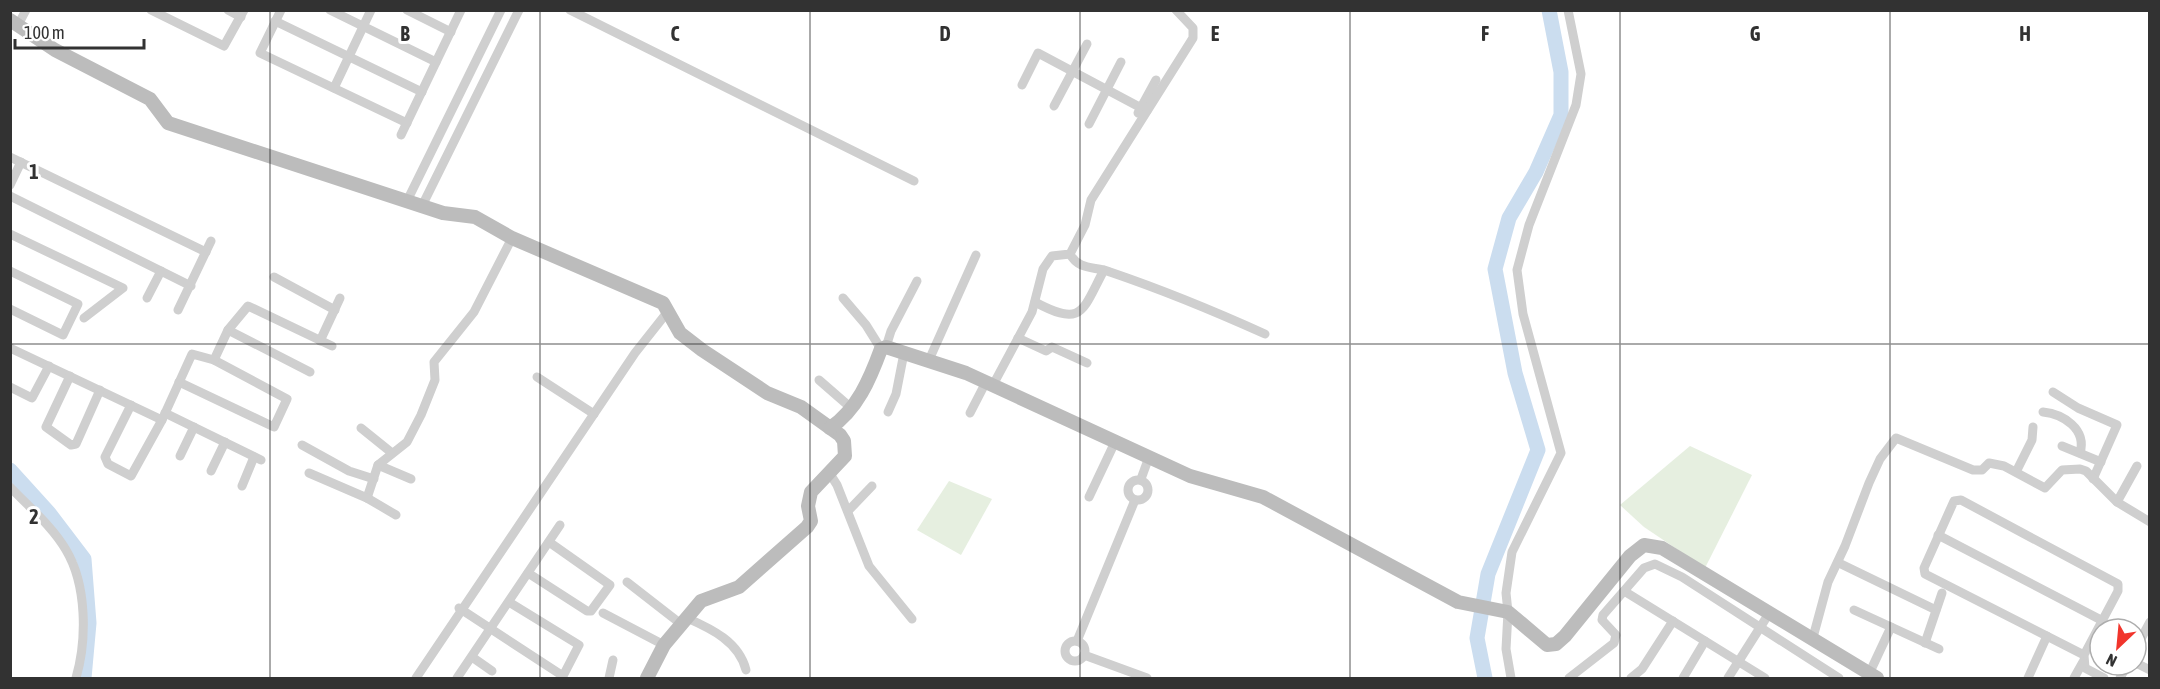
<svg xmlns="http://www.w3.org/2000/svg" width="2160" height="689" font-family="'Asap Condensed',sans-serif">
<style>
.green{fill:#e6efe0}
.lines{fill:none;stroke-linecap:round;stroke-linejoin:round}
.river{stroke:#cbddef;stroke-width:15}
.street{stroke:#cfcfcf;stroke-width:9}
.secondary{stroke:#bcbcbc;stroke-width:14}
.grid{fill:none;stroke:#323232;stroke-width:1.5;stroke-opacity:0.55}
.grid-label{font-size:20px;text-anchor:middle;font-weight:bold;fill:#323232;stroke:#fff;stroke-width:6;stroke-linejoin:round;paint-order:stroke}
</style>
<rect width="100%" height="100%" fill="#fff"/>
<!-- green -->
<g class="green">
<polygon points="1690,446 1752,475 1705,568 1644,527 1620,505"/>
<polygon points="949,481 992,499 961,555 917,530"/>
</g>
<g class="lines">
<!-- river -->
<g class="river">
<polyline points="10,470 49,513 84,559 89,623 84,678"/>
<polyline points="1485,678 1477,638 1488,574 1538,450 1515,373 1495,269 1509,218 1536,172 1561,115 1561,72 1549,10"/>
</g>
<!-- street -->
<g class="street">
<polyline points="151,10 224,46 244,10"/>
<polyline points="228,10 241,17"/>
<polyline points="281,10 260,53 407,123"/>
<polyline points="330,10 436,62"/>
<polyline points="407,10 451,32"/>
<polyline points="570,10 914,181"/>
<polyline points="275,21 422,92"/>
<polyline points="18,25 26,10"/>
<polyline points="1022,85 1038,53 1147,111"/>
<polyline points="334,88 371,10"/>
<polyline points="1054,106 1087,44"/>
<polyline points="1138,113 1156,80"/>
<polyline points="1089,124 1121,62"/>
<polyline points="401,135 461,10"/>
<polyline points="10,157 206,252"/>
<polyline points="10,185 21,162"/>
<polyline points="10,196 191,286"/>
<polyline points="407,201 501,10"/>
<polyline points="422,206 519,10"/>
<polyline points="10,234 123,288 84,318"/>
<path d="M1070 254C1079 271 1095 266 1110 272 1163 290 1214 311 1265 334"/>
<polyline points="10,271 78,304 63,335 10,309"/>
<polyline points="274,277 335,310"/>
<polyline points="147,298 161,271"/>
<polyline points="843,298 866,325 881,349"/>
<path d="M1035 302C1083 328 1082 311 1104 270"/>
<polyline points="178,310 211,241"/>
<polyline points="228,330 310,372"/>
<polyline points="1018,338 1046,351 1052,347 1087,363"/>
<polyline points="320,341 340,298"/>
<polyline points="886,347 891,331 917,281"/>
<polyline points="10,348 162,420"/>
<polyline points="929,360 976,255"/>
<polyline points="70,376 46,427 71,445 76,444 100,390"/>
<polyline points="537,377 594,414"/>
<polyline points="819,380 850,407"/>
<polyline points="179,382 274,427 287,399 214,360"/>
<polyline points="993,385 1032,312 1043,269 1052,256 1070,254 1085,225 1091,200 1193,38 1193,28 1176,10"/>
<polyline points="10,387 32,398 49,366"/>
<polyline points="2053,392 2078,408 2117,425 2093,479"/>
<polyline points="131,405 105,457 108,464 131,476 162,420 192,354 214,360 228,330 248,306 332,346"/>
<polyline points="888,412 896,394 904,353"/>
<path d="M2043 412C2063 414 2087 429 2080 453"/>
<polyline points="165,413 261,460"/>
<polyline points="970,413 986,382"/>
<polyline points="361,428 392,453"/>
<polyline points="302,445 349,471 374,479"/>
<polyline points="2062,446 2101,462"/>
<polyline points="180,456 194,427"/>
<polyline points="378,465 411,479"/>
<polyline points="211,471 225,442"/>
<polyline points="2016,472 2032,440 2033,427"/>
<polyline points="309,473 367,498 378,465 407,442 421,415 435,380 434,362 474,312 512,238"/>
<polyline points="830,474 837,485 869,566 912,619"/>
<polyline points="1141,479 1149,457"/>
<circle cx="1138" cy="490" r="10"/>
<polyline points="242,486 254,457"/>
<path d="M10 487C29 507 52 526 66 550 87 585 87 640 76 678"/>
<polyline points="1089,497 1115,442"/>
<polyline points="367,498 396,515"/>
<polyline points="2117,502 2137,466"/>
<polyline points="848,511 872,486"/>
<polyline points="1938,535 2103,621"/>
<polyline points="1841,564 1936,610"/>
<polyline points="528,573 587,611 591,611 610,585 549,542"/>
<polyline points="627,582 681,624"/>
<polyline points="1624,591 1765,678"/>
<polyline points="459,608 563,676 579,645 509,602"/>
<polyline points="1854,610 1939,649"/>
<polyline points="603,613 664,645"/>
<path d="M687 618C712 629 739 642 746 670"/>
<polyline points="1077,641 1135,500"/>
<polyline points="1812,641 1828,582 1845,546 1869,483 1880,459 1896,438 1973,470 1982,470 1989,463 2004,466 2045,488 2062,470 2080,469 2086,471 2117,502 2150,522"/>
<circle cx="1075" cy="651" r="10"/>
<polyline points="1925,643 1942,593"/>
<polyline points="2136,648 2150,622"/>
<polyline points="1084,655 1147,678"/>
<polyline points="2084,655 1925,574 1924,568 1954,501 1961,500 2118,584 2118,591 2084,655 2085,668 2104,678"/>
<polyline points="472,657 492,671"/>
<polyline points="2136,663 2150,670"/>
<polyline points="1869,674 1891,627"/>
<polyline points="416,678 635,353 669,310"/>
<polyline points="457,678 560,525"/>
<polyline points="609,678 613,660"/>
<polyline points="1511,678 1506,649 1508,612 1506,593 1512,552 1561,453 1523,314 1517,270 1529,225 1576,105 1581,74 1568,10"/>
<polyline points="1569,678 1614,643 1616,635 1602,620 1603,615 1644,568 1655,564 1682,577 1839,678"/>
<polyline points="1631,678 1642,669 1673,621"/>
<polyline points="1683,678 1705,641"/>
<polyline points="1728,678 1768,615"/>
<polyline points="2028,678 2047,636"/>
<polyline points="2074,678 2083,662"/>
<polyline points="2120,678 2127,665"/>
</g>
<!-- secondary -->
<g class="secondary">
<polyline points="10,20 55,50 150,99 168,123 443,213 475,217 512,238 663,303 680,333 702,350 767,393 801,407 840,435 844,441 845,456 811,492 808,506 811,521 807,527 739,587 701,601 664,645 647,678"/>
<path d="M830 428C857 410 870 379 881 349L886 347 966 373 1190 476 1263 497 1458 602 1508 612 1547 645 1556 644 1565 636 1630 556 1644 545 1662 548 1877 678"/>
</g>
</g>
<!-- grid -->
<path class="grid" d="M270 10V678M540 10V678M810 10V678M1080 10V678M1350 10V678M1620 10V678M1890 10V678M10 344H2150"/>
<g class="grid-label">
<text x="405" y="41">B</text>
<text x="675" y="41">C</text>
<text x="945" y="41">D</text>
<text x="1215" y="41">E</text>
<text x="1485" y="41">F</text>
<text x="1755" y="41">G</text>
<text x="2025" y="41">H</text>
<text x="34" y="179">1</text>
<text x="34" y="524">2</text>
</g>
<!-- border -->
<rect width="2160" height="689" fill="none" stroke="#323232" stroke-width="24"/>
<!-- north arrow -->
<g transform="translate(2118 647) rotate(206)"><circle r="28" fill="#ffffff" stroke="#adadad" stroke-width="1.5"/>
<path d="M0-4.5L10 22L0 15L-10 22Z" fill="#f1352c"/>
<text y="-9" font-size="16" font-weight="bold" text-anchor="middle" fill="#323232">N</text>
</g>
<!-- scale -->
<path d="M15 39v9h129v-9" fill="none" stroke="#323232" stroke-width="3"/>
<text x="24" y="39" font-size="18" fill="#323232" stroke="#ffffff" stroke-width="4.5" paint-order="stroke">100 m</text>
</svg>
